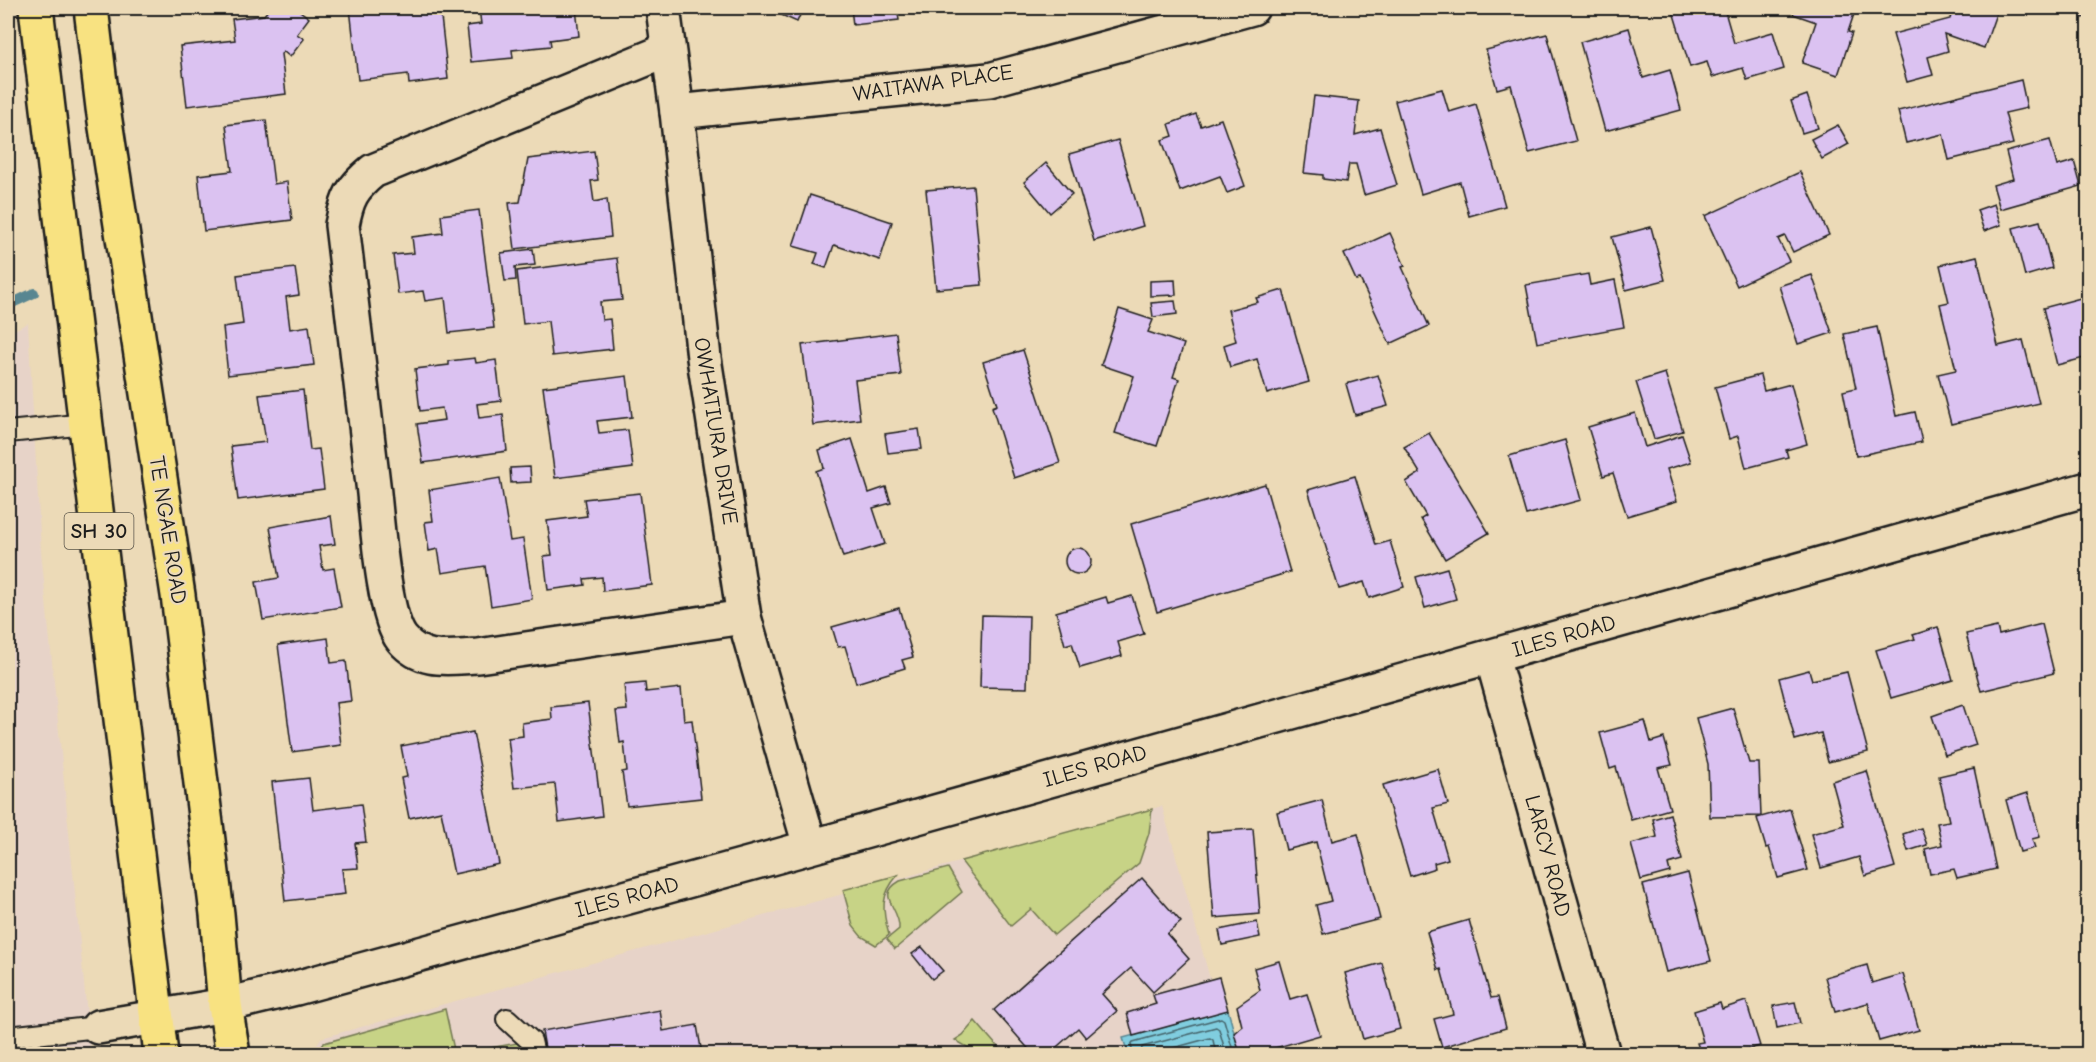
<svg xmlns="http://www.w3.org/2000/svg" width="2096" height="1062" font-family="'Comic Neue',sans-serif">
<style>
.built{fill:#e7d3c8}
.green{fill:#c7d386;stroke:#727851;stroke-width:1.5}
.water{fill:#80cddf;stroke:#588691;stroke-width:1.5}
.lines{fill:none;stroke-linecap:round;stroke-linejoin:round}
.shore{stroke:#44636a;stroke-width:1.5}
.stream{stroke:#588691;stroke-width:10}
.building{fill:#dbc2f1;stroke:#1c1c1c;stroke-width:1.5}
.lane-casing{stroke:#1c1c1c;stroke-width:24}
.street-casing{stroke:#1c1c1c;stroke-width:38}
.highway-casing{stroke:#1c1c1c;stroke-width:38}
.lane{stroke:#ecdab7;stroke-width:20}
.street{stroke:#ecdab7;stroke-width:33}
.highway{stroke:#f8e281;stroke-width:33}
.labels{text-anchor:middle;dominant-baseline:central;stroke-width:4.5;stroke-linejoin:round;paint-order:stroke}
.shield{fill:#ecdab7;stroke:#5a554a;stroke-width:1.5}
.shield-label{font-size:21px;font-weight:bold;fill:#1c1c1c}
.street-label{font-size:22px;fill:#1c1c1c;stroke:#ecdab7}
</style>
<rect width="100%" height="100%" fill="#ecdab7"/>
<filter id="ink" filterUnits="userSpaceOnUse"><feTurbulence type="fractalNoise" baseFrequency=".0167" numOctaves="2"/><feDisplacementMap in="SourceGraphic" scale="12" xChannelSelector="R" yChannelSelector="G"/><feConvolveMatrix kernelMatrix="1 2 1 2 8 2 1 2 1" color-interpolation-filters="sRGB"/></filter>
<g filter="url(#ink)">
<!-- built -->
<g class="built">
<polygon points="28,323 41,551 91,1054 8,1054 8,333"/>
<polygon points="1162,806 1231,1054 311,1054 321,1038"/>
</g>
<!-- green -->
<g class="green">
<polygon points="1152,809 1149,833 1139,863 1054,935 1031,909 1011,926 961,861"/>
<path d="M948 868 962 892 895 949 887 939 899 929C901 908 874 896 900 881Z"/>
<path d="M898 875C880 895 882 910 889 935L876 945 861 936 853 926 843 890Z"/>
<polygon points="445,1009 455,1054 317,1054 324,1043"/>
<polygon points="975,1021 1004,1054 979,1054 955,1040 963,1035"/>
<polygon points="523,1042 526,1054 458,1054"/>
</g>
<!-- water -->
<polygon class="water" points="1228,1010 1240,1054 1128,1054 1123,1038"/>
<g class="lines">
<!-- shore -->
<g class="shore">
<polyline points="1133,1054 1131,1045 1133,1042 1221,1018 1224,1020 1234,1054"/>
<polyline points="1141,1054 1142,1047 1216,1027 1219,1029 1226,1054"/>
<polyline points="1151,1054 1210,1038 1213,1040 1216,1054"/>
</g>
<!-- stream -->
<polyline class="stream" points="8,305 34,293"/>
</g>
<!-- building -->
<g class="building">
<polygon points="270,8 296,8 309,18 297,34 304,39 290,57 284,52 281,54 286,94 187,106 180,46 235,40 232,19 264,15"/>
<polygon points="350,8 440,8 448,79 409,84 408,74 358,80"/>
<polygon points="479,8 576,8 579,36 550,40 551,46 512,50 513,58 471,62 467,26 481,24"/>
<polygon points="766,8 803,8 797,22"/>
<polygon points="851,8 897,8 899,20 853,25"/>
<polygon points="1672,8 1724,8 1734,43 1773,32 1784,69 1747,80 1743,68 1712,77 1707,62 1690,67"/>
<polygon points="1795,8 1856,8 1848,32 1852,33 1838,75 1802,63 1816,22 1793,14"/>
<polygon points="1939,8 1998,8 1984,48 1944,34 1948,51 1928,57 1933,75 1907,82 1893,34 1950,19 1952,12"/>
<polygon points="2080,8 2088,8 2088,16 2082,18"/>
<polygon points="1629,28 1643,78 1670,70 1681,110 1605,131 1580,42"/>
<polygon points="1547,34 1576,141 1529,153 1511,85 1497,89 1486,50"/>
<polygon points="2021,80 2027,108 2005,113 2013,144 1949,160 1943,134 1906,143 1898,111"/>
<polygon points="1442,89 1449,112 1476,104 1505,206 1469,216 1460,182 1421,194 1395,101"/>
<polygon points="1807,95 1818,128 1802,133 1791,101"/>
<polygon points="1314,96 1359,101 1355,135 1380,128 1397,185 1364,195 1356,164 1349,164 1346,182 1323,179 1323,175 1304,173"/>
<polygon points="1196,114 1201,126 1221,119 1245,186 1227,193 1220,176 1180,191 1162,140 1173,136 1169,124"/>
<polygon points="266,120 274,184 287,182 292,220 204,231 198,175 232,171 226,125"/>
<polygon points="1838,125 1849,144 1822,159 1811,139"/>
<polygon points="1118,140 1143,226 1094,241 1069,154"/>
<polygon points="2050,140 2057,166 2074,161 2081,186 2000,209 1993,185 2013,179 2006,152"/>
<polygon points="594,151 598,180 591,181 594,202 607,199 611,237 515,249 509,203 520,202 528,159"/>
<polygon points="1046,163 1072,194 1050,213 1024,182"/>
<polygon points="1800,172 1829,235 1793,252 1785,236 1778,239 1789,261 1737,286 1705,216"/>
<polygon points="973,186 982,285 936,289 926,190"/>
<polygon points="810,195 892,222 880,260 834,245 826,268 814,264 818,253 793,246"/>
<polygon points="1994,204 2001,225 1984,231 1977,210"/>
<polygon points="479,210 494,328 449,333 445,298 425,301 423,291 398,294 393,255 414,253 412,237 443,233 441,215"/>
<polygon points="2040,221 2052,268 2025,276 2013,228"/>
<polygon points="1651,227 1665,280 1626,290 1612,237"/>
<polygon points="1390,233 1405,266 1402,267 1429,326 1390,344 1360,279 1356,280 1344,254"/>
<polygon points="533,249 535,265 515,267 516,280 505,281 501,253"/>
<polygon points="1977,256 1998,346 2023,340 2039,403 1951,424 1938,374 1956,370 1940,304 1949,302 1940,265"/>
<polygon points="617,258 622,300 600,302 602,320 610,319 613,349 552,356 548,321 523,324 517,271"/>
<polygon points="295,268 299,295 286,297 290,329 309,326 314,365 228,375 223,327 243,324 237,275"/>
<polygon points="1588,274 1590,285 1615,280 1624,327 1537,343 1526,285"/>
<polygon points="1812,275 1832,333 1798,344 1779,286"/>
<polygon points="1175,280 1176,295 1150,296 1150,281"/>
<polygon points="1283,290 1309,382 1267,394 1257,359 1230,367 1224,345 1236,341 1228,310 1258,302 1256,298"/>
<polygon points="2088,296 2088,357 2057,365 2043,308"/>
<polygon points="1175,301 1177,314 1153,317 1151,303"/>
<polygon points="1119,309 1153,320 1148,332 1184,344 1173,377 1179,379 1157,446 1115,433 1134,376 1101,365"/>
<polygon points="1877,327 1896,416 1915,412 1922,442 1856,456 1843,391 1856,388 1844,334"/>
<polygon points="896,333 901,375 855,380 860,419 813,425 802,345"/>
<polygon points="1023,350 1060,463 1014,478 992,407 997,405 983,362"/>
<polygon points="475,358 476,363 496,360 501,401 477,404 479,418 503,415 507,451 423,463 417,424 444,420 442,408 420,411 415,369 449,365 449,361"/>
<polygon points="1665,373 1683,431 1654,439 1636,382"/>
<polygon points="1378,375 1388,406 1355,415 1346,384"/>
<polygon points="1760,375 1764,391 1791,384 1807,444 1786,450 1788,457 1746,468 1738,436 1729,439 1715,387"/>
<polygon points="627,376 632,417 597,421 599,433 628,430 633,468 555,478 543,387"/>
<polygon points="303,390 310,450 319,449 324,489 238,500 231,446 266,442 259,395"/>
<polygon points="1635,413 1645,447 1682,435 1691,462 1667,469 1677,501 1627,516 1613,473 1603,476 1588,427"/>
<polygon points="919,429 922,449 888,453 885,434"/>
<polygon points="1429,433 1489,533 1445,559 1421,519 1426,516 1406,482 1420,473 1404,447"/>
<polygon points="852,439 869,493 886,487 891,503 873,508 885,544 843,557 816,471 824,468 819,450"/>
<polygon points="1565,440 1581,500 1526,515 1509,456"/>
<polygon points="530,467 531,482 511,483 510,468"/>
<polygon points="1355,476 1376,545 1390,541 1404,587 1369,598 1364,582 1339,589 1308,490"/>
<polygon points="500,478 510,541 523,539 532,599 491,606 485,566 442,573 438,549 429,551 425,522 433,521 429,490"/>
<polygon points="1265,484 1290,572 1157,612 1131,524"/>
<polygon points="640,493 652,585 603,591 602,577 584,579 585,585 548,590 544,556 552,555 547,521 587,516 584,499"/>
<polygon points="331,516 335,544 319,546 323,570 334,568 341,607 263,620 256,582 279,578 270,527"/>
<circle cx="1078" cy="561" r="13"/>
<polygon points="1447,568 1456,599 1425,608 1416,577"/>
<polygon points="1132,596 1144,634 1118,642 1122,656 1080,668 1072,643 1065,645 1056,612 1106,597 1108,603"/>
<polygon points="899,608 913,657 902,660 905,668 856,683 845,646 838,647 832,627"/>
<polygon points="982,615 1029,616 1027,688 980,687"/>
<polygon points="2042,624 2054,673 1981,691 1966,634 1997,627 1999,635"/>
<polygon points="1938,627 1953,680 1891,698 1876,650 1915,639 1913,635"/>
<polygon points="328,638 331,663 346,661 351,701 336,703 341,745 292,752 278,645"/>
<polygon points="1809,670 1812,680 1847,672 1868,752 1828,762 1821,733 1795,740 1779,678"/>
<polygon points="645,683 646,692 681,688 684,721 692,720 701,798 627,806 622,772 627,771 624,742 620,743 616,711 627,710 624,685"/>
<polygon points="588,703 602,816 559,822 555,784 514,788 508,738 523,736 522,723 552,719 551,707"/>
<polygon points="1963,705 1976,745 1945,755 1932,716"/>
<polygon points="1733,708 1749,763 1759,763 1761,816 1710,817 1708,764 1696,718"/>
<polygon points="1645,721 1651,742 1664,738 1672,765 1658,768 1670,809 1631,820 1616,767 1610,769 1600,733"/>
<polygon points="473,732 499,864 454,874 441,811 409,818 401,778 407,777 401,746"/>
<polygon points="1974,768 1996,869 1957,878 1954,869 1930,874 1925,849 1942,845 1937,823 1949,821 1939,776"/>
<polygon points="1438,769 1448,804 1433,808 1448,859 1434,863 1435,868 1410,876 1383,785"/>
<polygon points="1867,771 1895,867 1865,876 1859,857 1821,868 1811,834 1844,825 1832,781"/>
<polygon points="309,778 313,810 361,804 366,842 355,843 358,868 342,869 345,894 285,901 272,782"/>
<polygon points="2028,793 2040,837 2032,839 2035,848 2020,852 2006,800"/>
<polygon points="1322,800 1332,841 1358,834 1380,919 1323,934 1316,905 1331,901 1316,842 1286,850 1277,812"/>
<polygon points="1790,809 1808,870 1778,878 1769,847 1766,848 1757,818"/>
<polygon points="1670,814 1682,860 1668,864 1670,872 1641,880 1631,844 1657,837 1653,819"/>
<polygon points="1921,828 1927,845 1908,851 1903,834"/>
<polygon points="1253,829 1260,914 1214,918 1207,832"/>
<polygon points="1688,873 1711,961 1666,972 1643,885"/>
<polygon points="1142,878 1181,922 1167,934 1189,959 1153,992 1131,968 1102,994 1117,1011 1086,1038 1078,1028 1049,1054 1033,1054 994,1010"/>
<polygon points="1469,920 1491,998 1498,997 1506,1028 1442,1047 1434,1019 1453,1014 1441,969 1438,970 1427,932"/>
<polygon points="1257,922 1260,937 1222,945 1219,930"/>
<polygon points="922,947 943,971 932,979 912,954"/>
<polygon points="1279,961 1290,999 1307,994 1320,1035 1254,1054 1240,1054 1234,1033 1242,1026 1237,1006 1260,990 1254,968"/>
<polygon points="1382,963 1400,1029 1363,1039 1345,973"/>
<polygon points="1867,965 1872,983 1903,974 1919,1030 1879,1041 1868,1003 1835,1012 1825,977"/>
<polygon points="1219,977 1228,1010 1133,1036 1127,1013 1156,1004 1153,995"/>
<polygon points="1746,1001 1760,1046 1732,1054 1701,1054 1697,1043 1703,1042 1694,1011 1720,1003 1722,1009"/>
<polygon points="1795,1002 1800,1023 1777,1028 1773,1006"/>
<polygon points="660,1010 663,1031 697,1025 702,1054 546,1054 542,1031"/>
</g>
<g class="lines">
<!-- lane casing -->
<g class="lane-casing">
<g id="lane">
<polyline points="8,432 86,424"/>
<polyline points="507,1019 531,1041 534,1054"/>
<polyline points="8,1037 98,1027"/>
</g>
</g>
<!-- street casing -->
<g class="street-casing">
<g id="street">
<polyline points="663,8 677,112 704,358 744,617 810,846"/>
<path d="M668 50 373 171C352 188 347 198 342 225 352 311 362 397 373 484 377 518 383 616 402 639 423 664 450 657 478 656L744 617"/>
<polyline points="677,112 989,80 1252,8"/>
<polyline points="1492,657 1603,1054"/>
<polyline points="98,1027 225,1005 296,988 778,856 2088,489"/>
</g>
</g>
<!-- highway casing -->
<g class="highway-casing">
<g id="highway">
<polyline points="36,8 161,1054"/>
<polyline points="91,8 103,108 178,595 217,914 225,1005 233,1054"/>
</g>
</g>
<!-- lane -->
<use href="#lane" class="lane"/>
<!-- street -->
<use href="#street" class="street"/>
<!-- highway -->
<use href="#highway" class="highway"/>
</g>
</g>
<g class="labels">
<!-- shield labels -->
<rect class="shield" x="64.5" y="513" width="69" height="36" rx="4.5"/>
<g class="shield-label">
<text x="99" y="531">SH 30</text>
</g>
<!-- street labels -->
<g class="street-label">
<text transform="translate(933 83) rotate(-8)">WAITAWA PLACE</text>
<text transform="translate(716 431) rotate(81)">OWHATIURA DRIVE</text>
<text transform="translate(168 530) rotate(81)">TE NGAE ROAD</text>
<text transform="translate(1564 636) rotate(-16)">ILES ROAD</text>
<text transform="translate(1095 766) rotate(-16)">ILES ROAD</text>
<text transform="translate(1548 856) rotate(75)">LARCY ROAD</text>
<text transform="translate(627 897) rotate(-15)">ILES ROAD</text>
</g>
</g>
<!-- margin -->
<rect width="2096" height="1062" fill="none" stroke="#ecdab7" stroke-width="30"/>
<rect x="15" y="15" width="2066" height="1032" fill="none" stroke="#1c1c1c" stroke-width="2" filter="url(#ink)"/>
</svg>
